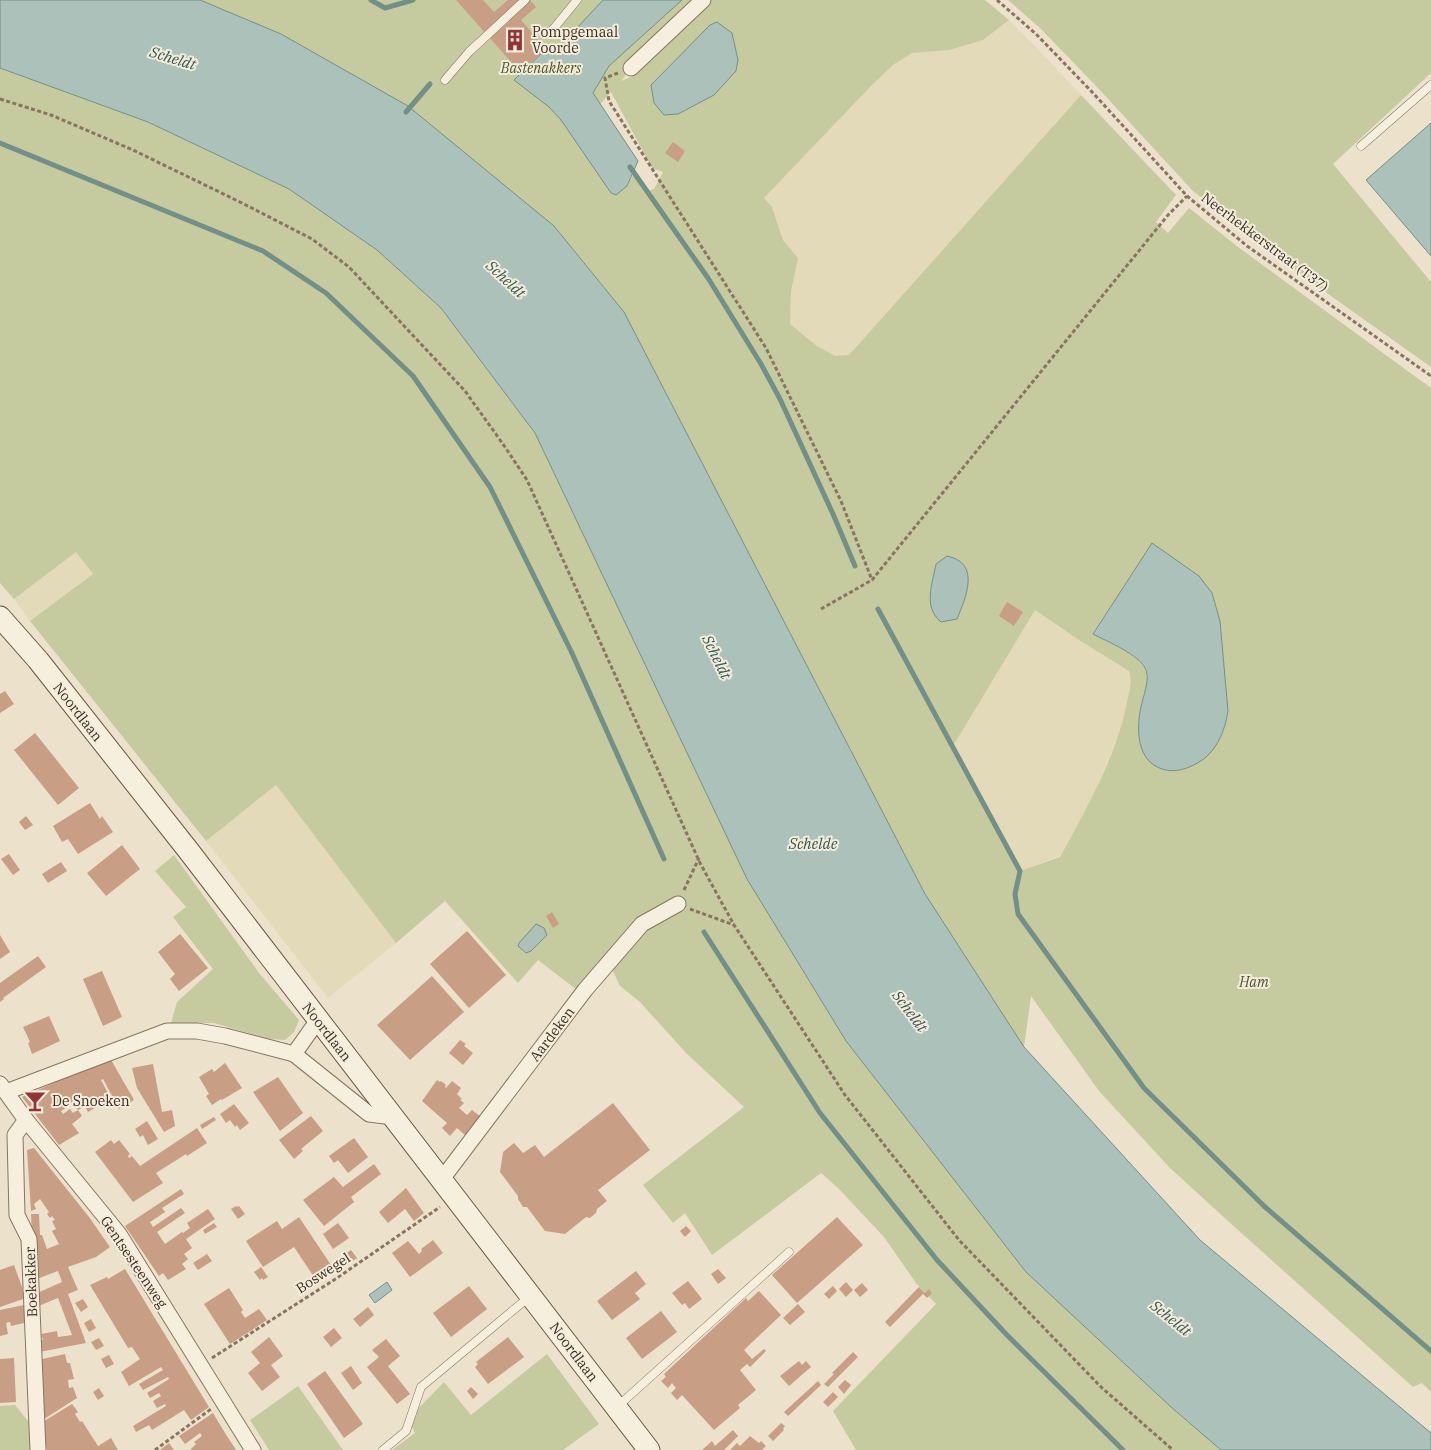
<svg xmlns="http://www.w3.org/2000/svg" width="1431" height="1450" font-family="'IBM Plex Serif',serif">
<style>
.farmland{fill:#e2dab9}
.green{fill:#c6ca9f;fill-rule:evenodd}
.water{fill:#abc1ba;stroke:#729087}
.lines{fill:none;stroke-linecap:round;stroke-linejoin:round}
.stream{stroke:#729087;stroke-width:5}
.building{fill:#c89e84}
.lane-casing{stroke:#887460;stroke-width:9}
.street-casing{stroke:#887460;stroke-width:17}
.secondary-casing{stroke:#6a5643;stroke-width:23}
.path{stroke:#887460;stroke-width:3;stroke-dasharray:4 2.5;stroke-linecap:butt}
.lane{stroke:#f7efde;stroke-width:8}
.street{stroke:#f7efde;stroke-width:15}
.secondary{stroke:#f7efde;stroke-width:21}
.labels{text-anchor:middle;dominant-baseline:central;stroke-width:4;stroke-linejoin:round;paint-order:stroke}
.poi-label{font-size:14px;fill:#3a2d22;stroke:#f4ecda;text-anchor:start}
.park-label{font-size:14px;font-style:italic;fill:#4b552a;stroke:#f4ecda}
.street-label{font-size:14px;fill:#3a2d22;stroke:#f4ecda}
.water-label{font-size:15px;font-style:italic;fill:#335955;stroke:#f4ecda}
</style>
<rect width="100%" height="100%" fill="#ece2cb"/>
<!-- farmland -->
<g class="farmland">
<polygon points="1009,20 1035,46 1081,95 849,355 835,357 817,346 790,324 791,292 798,258 783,240 772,207 764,198 871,86 893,65 912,53 983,40"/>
<polygon points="76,551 93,574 30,621 14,599"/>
<polygon points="1035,609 1079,640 1129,671 1131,679 1125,718 1094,794 1060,856 1020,871 952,746"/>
<polygon points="276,785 396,943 328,998 206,841"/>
</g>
<!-- green -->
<g class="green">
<path d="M200 0H703L631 68 621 81 631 77 640 71 709 0H985L1009 20 983 40 949 50 912 53 893 65 871 86 764 198 772 207 783 240 798 258 791 292 790 324 817 346 835 356 849 355 1081 95 1176 195 1156 222 1168 233 1189 208 1238 247 1431 388V1392L1422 1383 1413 1387 1228 1221 1170 1168 1099 1091 1031 996 1024 1047 925 894 624 312 554 226 281 34ZM731 33 686 109 678 114ZM611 92 652 168 663 172 654 189 648 191 635 172 627 186 572 136ZM1152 543 1174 559 1212 593 1220 621 1228 711 1219 739 1212 750 1203 759 1190 767 1180 770 1138 725C1140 712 1144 700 1146 687 1147 683 1147 676 1146 672 1142 656 1107 641 1093 633ZM1035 610 1079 640 1129 671C1132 680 1130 688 1128 697 1118 754 1087 807 1060 857L1020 871 953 746Z"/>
<polygon points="1008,0 1431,0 1431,73 1333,164 1431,282 1431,367 1252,240 1192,190 1098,88 1041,29"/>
<polygon points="0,68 148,122 289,189 377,250 441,308 535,433 747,879 846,1041 1026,1272 1171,1407 1221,1450 856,1450 833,1411 936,1304 916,1283 884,1237 838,1188 821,1173 712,1255 685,1213 673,1223 643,1185 744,1107 686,1053 640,1002 620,986 613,971 577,990 538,960 518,983 445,901 396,943 276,785 206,841 30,621 93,574 76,552 14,599 0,583"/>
<polygon points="174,855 259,973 299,1020 294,1032 285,1040 269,1039 214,1023 171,1023 177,1002 213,969 173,917 186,907 155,871"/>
<polygon points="547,1354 599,1424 563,1450 392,1450 415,1433 408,1419 444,1382 471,1415"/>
<polygon points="298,1386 343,1450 269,1450 250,1420"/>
<polygon points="15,1405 32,1426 34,1450 0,1450 0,1406"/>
</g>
<!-- water -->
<g class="water">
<polygon points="0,0 200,0 281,34 408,106 554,226 624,312 925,894 1024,1047 1200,1240 1431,1433 1431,1450 1221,1450 1171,1407 1026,1272 846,1041 747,879 535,433 441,308 377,250 289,189 148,122 0,68"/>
<polygon points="603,0 682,0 609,66 593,93 638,161 627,186 616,195 611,193 561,120 549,107 514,80 546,49 560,52 575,30"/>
<polygon points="717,22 732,33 738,60 736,71 714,95 678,114 664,115 654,103 651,85 710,25"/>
<polygon points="1431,123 1431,256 1366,180"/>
<path d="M1152 543 1199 576 1212 593 1220 621 1228 711C1225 729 1219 746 1205 758 1193 767 1177 774 1162 769 1137 761 1136 730 1141 707 1143 696 1150 681 1146 670 1139 654 1108 642 1093 634Z"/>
<path d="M947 556C981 563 966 597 957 619L941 622C923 607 932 585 936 564Z"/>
<polygon points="536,924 544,928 547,935 531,951 526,953 518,946 519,943"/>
<polygon points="387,1282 392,1290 375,1303 369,1295"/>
</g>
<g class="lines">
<!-- stream -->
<g class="stream">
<polyline points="371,0 385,8 413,0"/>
<polyline points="406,112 430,84"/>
<polyline points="0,143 263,251 326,293 413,376 490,487 571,651 664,859"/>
<polyline points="630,167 708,278 761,364 780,399 833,514 855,566"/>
<polyline points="878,609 1020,871 1015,894 1018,914 1144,1088 1264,1206 1431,1351"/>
<polyline points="704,932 820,1113 937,1260 1007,1335 1123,1450"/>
</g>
</g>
<!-- building -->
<g class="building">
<polygon points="456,0 483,0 494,12 508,0 530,0 536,7 521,20 546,49 520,72"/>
<polygon points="673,142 685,151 678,162 665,153"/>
<polygon points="1007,602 1023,612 1014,626 999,616"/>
<polygon points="5,691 14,704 0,713 0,694"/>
<polygon points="35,733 79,788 58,805 14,750"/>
<polygon points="90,803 100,819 102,816 113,832 78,854 68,839 62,842 53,826"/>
<polygon points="26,816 33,825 25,830 19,822"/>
<polygon points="122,845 140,869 106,896 87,873"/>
<polygon points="9,854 20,870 13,875 1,859"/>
<polygon points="61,862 67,871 48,883 42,874"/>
<polygon points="552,912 559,924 553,928 546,916"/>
<polygon points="467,931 506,975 469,1008 430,964"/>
<polygon points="180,934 208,968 179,991 170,979 175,974 158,952"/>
<polygon points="0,935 10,952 0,959"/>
<polygon points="38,956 46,967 3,998 4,999 0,1002 0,983"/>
<polygon points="102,971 122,1017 103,1026 83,979"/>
<polygon points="432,976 464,1012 410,1060 377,1025"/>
<polygon points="49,1016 60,1041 32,1054 28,1043 30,1042 23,1027"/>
<polygon points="460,1040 466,1044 464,1046 473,1053 463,1065 449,1053"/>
<polygon points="110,1058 134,1100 119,1109 103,1079 101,1080 109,1095 95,1102 98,1106 88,1112 85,1106 78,1110 73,1102 66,1104 67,1107 61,1111 63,1114 70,1109 73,1113 78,1110 82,1116 72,1124 79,1133 59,1145 22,1097 83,1070 85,1071 95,1066 96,1064"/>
<polygon points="225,1063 242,1088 222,1100 221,1099 212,1105 206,1096 209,1094 199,1077 212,1069 214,1072"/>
<polygon points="153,1064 162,1112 172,1110 175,1126 164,1132 137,1088 132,1068"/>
<polygon points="278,1077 303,1113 280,1131 253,1092"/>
<polygon points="437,1080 440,1082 441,1081 446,1085 445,1087 446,1088 452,1081 461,1088 457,1094 462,1099 460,1100 464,1103 459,1108 467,1115 472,1110 481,1117 466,1136 457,1128 450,1136 442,1128 447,1123 422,1101"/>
<polygon points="613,1103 650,1150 598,1190 607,1201 597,1209 596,1213 590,1218 586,1217 565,1234 545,1231 527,1207 523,1207 518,1199 518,1196 500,1172 503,1152 514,1143 523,1153 535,1145 544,1157"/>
<polygon points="234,1104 249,1123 240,1130 237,1125 235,1127 230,1120 226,1123 220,1114"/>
<polygon points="311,1116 323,1131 301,1149 303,1151 294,1159 279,1140"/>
<polygon points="214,1117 216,1120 202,1129 200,1125"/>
<polygon points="147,1121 158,1139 148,1145 143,1135 140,1137 135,1129"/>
<polygon points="197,1128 207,1143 187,1156 186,1154 156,1173 163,1183 133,1202 95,1152 111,1140 114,1144 119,1140 130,1154 128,1156 129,1158 132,1156 140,1166"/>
<polygon points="354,1138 368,1157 348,1173 338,1160 334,1163 329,1156"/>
<polygon points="34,1148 89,1217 110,1247 96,1257 68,1267 78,1290 68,1294 86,1343 39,1352 37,1341 43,1340 41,1334 57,1331 58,1337 72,1335 58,1298 36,1307 35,1294 62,1282 58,1271 34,1280 31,1214 39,1214 40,1235 42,1235 47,1249 59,1244 52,1231 56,1229 52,1221 55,1220 52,1216 50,1218 47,1214 49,1212 40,1199 34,1204 36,1209 31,1211 27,1150"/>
<polygon points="374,1164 381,1174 351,1197 354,1202 324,1226 303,1200 334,1177 343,1187"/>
<polygon points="406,1188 424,1213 414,1221 405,1209 388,1223 379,1212"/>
<polygon points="181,1189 184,1194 162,1208 165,1212 150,1222 153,1227 181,1208 185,1213 157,1232 165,1244 182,1232 183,1233 190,1228 187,1223 208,1209 215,1219 186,1239 192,1248 184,1254 188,1259 182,1264 186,1269 168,1280 163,1273 159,1276 125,1226"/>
<polygon points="236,1206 237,1207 239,1206 245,1214 238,1219 231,1209"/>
<polygon points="299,1217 331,1265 314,1277 294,1247 263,1267 246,1241 277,1221 282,1229"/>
<polygon points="837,1217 863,1245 797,1303 772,1275"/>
<polygon points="214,1223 217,1227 205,1234 203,1230"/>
<polygon points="338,1223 349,1238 333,1249 323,1234"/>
<polygon points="686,1226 691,1231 685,1237 680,1231"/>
<polygon points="433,1240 443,1253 410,1277 392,1253 408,1241 419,1254 422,1251 421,1249"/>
<polygon points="351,1250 357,1258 346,1266 340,1258"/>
<polygon points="207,1254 212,1261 198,1270 193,1263"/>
<polygon points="14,1265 26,1298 0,1307 0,1270"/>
<polygon points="261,1267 268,1277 263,1280 262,1278 260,1280 254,1272"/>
<polygon points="125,1269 209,1407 191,1420 184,1410 152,1430 149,1425 136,1432 133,1426 166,1406 165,1404 157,1408 153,1401 161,1396 159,1393 150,1398 147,1393 169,1379 168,1377 143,1390 139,1384 163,1370 161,1367 129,1386 121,1372 140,1359 132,1347 128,1348 90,1285 107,1277 108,1279"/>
<polygon points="718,1269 726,1278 718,1284 711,1274"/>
<polygon points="636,1271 646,1284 635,1293 640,1299 612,1320 597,1301"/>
<polygon points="688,1281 702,1299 689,1309 685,1303 682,1305 672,1293"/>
<polygon points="846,1282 853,1290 846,1297 839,1289"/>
<polygon points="862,1283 868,1290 860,1297 854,1290"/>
<polygon points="469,1286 487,1309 451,1337 433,1313"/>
<polygon points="833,1286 837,1291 829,1299 824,1294"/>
<polygon points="919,1287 925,1293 929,1289 932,1293 927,1298 923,1294 890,1327 885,1322"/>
<polygon points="229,1288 243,1310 241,1312 245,1318 259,1309 267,1320 230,1344 204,1304"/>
<polygon points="759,1291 781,1315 744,1350 752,1359 764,1349 766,1351 750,1367 747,1364 740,1370 756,1390 738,1405 740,1408 714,1430 682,1395 677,1400 671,1393 676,1388 672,1383 668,1388 661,1381 666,1377 664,1374 746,1298 748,1301"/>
<polygon points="83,1299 88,1307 81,1312 75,1303"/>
<polygon points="798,1304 805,1312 790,1325 783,1318"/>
<polygon points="24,1305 28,1322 11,1326 10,1322 6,1323 8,1334 0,1336 0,1310"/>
<polygon points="368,1307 374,1315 360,1327 353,1319"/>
<polygon points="661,1311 677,1332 642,1359 626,1338"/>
<polygon points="91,1319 96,1328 89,1332 84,1323"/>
<polygon points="334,1328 342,1338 331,1347 323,1337"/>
<polygon points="269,1337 283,1356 271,1365 280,1377 262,1391 248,1373 260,1363 251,1352"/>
<polygon points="508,1337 524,1357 488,1384 475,1367 478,1364 476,1362"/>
<polygon points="99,1338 104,1346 96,1350 91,1342"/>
<polygon points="386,1339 400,1356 388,1366 410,1394 397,1404 367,1367 379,1357 372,1350"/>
<polygon points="853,1352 858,1357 828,1387 824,1384 834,1374 832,1373"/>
<polygon points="65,1354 67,1363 70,1363 74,1379 68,1380 69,1388 73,1387 77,1398 41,1421 38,1360"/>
<polygon points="109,1355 114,1364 106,1368 101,1359"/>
<polygon points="14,1358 16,1402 0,1403 0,1359"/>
<polygon points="799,1361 802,1365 806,1361 811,1367 789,1386 780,1376"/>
<polygon points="351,1366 362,1383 353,1390 341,1373"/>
<polygon points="325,1371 363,1424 344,1438 307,1384"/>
<polygon points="845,1380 851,1385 844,1394 838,1387"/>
<polygon points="818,1381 821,1385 788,1416 784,1412"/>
<polygon points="471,1387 478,1394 473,1399 467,1391"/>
<polygon points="99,1388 104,1396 98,1400 93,1392"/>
<polygon points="833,1392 838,1397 828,1407 823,1402"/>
<polygon points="72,1404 78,1412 75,1414 80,1422 82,1421 98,1446 111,1438 118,1450 47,1450 41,1423"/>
<polygon points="213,1413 225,1433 236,1450 190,1450 196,1444 194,1442 202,1436 200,1433 185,1444 179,1436"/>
<polygon points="781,1423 785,1426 783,1429 784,1430 773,1441 768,1436"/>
<polygon points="733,1430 738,1436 724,1450 702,1450 712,1441 715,1446"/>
<polygon points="750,1436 759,1443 761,1441 766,1446 762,1450 730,1450 737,1443 740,1446"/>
<polygon points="169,1443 174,1450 160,1450"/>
</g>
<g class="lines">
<!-- lane casing -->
<g class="lane-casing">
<g id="lane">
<polyline points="550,33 577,0"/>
<polyline points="445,80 469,52 525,0"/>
<polyline points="1361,146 1431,85"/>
<polyline points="618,1406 789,1252"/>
<polyline points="383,1450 406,1431 421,1387 529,1297"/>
</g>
</g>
<!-- street casing -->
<g class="street-casing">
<g id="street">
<polyline points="631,68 703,0"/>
<polyline points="294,1054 318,1020"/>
<polyline points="0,1084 26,1120 119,1234 253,1450"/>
<polyline points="6,1092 167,1031 197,1031 225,1036 294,1054 369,1114 393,1117"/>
<polyline points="26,1120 15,1135 17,1215 29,1239 38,1450"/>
<polyline points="442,1179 585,990 642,924 678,904"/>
</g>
</g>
<!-- secondary casing -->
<g class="secondary-casing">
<polyline id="secondary" points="0,617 38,660 188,850 649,1450"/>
</g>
<!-- path -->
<g class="path">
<polyline points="997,0 1036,34 1093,93 1187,196 1247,246 1431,376"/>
<polyline points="618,73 605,78 609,101 766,348 841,501 872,580"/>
<polyline points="0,99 51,115 133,150 242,203 312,239 349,267 465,391 503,444 527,480 700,863 734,925 845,1095 959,1240 1101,1387 1173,1450"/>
<polyline points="821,609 872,580 1168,215 1187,196"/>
<polyline points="684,890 699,858"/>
<polyline points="690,909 734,925"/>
<polyline points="212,1358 337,1278 440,1207"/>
<polyline points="155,1450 211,1409"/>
</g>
<!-- lane -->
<use href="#lane" class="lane"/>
<!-- street -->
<use href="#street" class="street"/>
<!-- secondary -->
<use href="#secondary" class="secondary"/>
</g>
<!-- icons -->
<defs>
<g id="building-bare" transform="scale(1.725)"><path d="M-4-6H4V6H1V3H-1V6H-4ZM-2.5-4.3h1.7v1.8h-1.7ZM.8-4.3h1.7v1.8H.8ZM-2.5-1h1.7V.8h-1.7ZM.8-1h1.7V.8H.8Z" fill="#933437" stroke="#f4ecda" stroke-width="2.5" paint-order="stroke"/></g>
<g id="bar-bare" transform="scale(1.725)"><path d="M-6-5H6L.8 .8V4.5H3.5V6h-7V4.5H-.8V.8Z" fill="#933437" stroke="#f4ecda" stroke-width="2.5" paint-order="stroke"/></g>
</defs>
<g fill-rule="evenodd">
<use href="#building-bare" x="515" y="40"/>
<use href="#bar-bare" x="35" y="1101"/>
</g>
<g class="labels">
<!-- poi labels -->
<g class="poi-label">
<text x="532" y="32">Pompgemaal<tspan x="532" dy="16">Voorde</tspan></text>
<text x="52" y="1101">De Snoeken</text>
</g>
<!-- park labels -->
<g class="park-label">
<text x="541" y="68">Bastenakkers</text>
<text x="1254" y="982">Ham</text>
</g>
<!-- street labels -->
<g class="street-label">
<text transform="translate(1265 242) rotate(37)">Neerhekkerstraat (T37)</text>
<text transform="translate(78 712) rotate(52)">Noordlaan</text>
<text transform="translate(327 1032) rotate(52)">Noordlaan</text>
<text transform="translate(552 1034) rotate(-53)">Aardeken</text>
<text transform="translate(134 1262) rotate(56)">Gentsesteenweg</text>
<text transform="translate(323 1273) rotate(-33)">Boswegel</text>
<text transform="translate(31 1282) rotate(-92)">Boekakker</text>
<text transform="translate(574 1352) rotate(53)">Noordlaan</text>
</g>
<!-- water labels -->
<g class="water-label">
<text transform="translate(173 58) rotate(17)">Scheldt</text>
<text transform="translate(506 279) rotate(43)">Scheldt</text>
<text transform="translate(717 657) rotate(64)">Scheldt</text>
<text x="813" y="843">Schelde</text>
<text transform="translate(910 1011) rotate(53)">Scheldt</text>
<text transform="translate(1171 1318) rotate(39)">Scheldt</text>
</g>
</g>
</svg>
